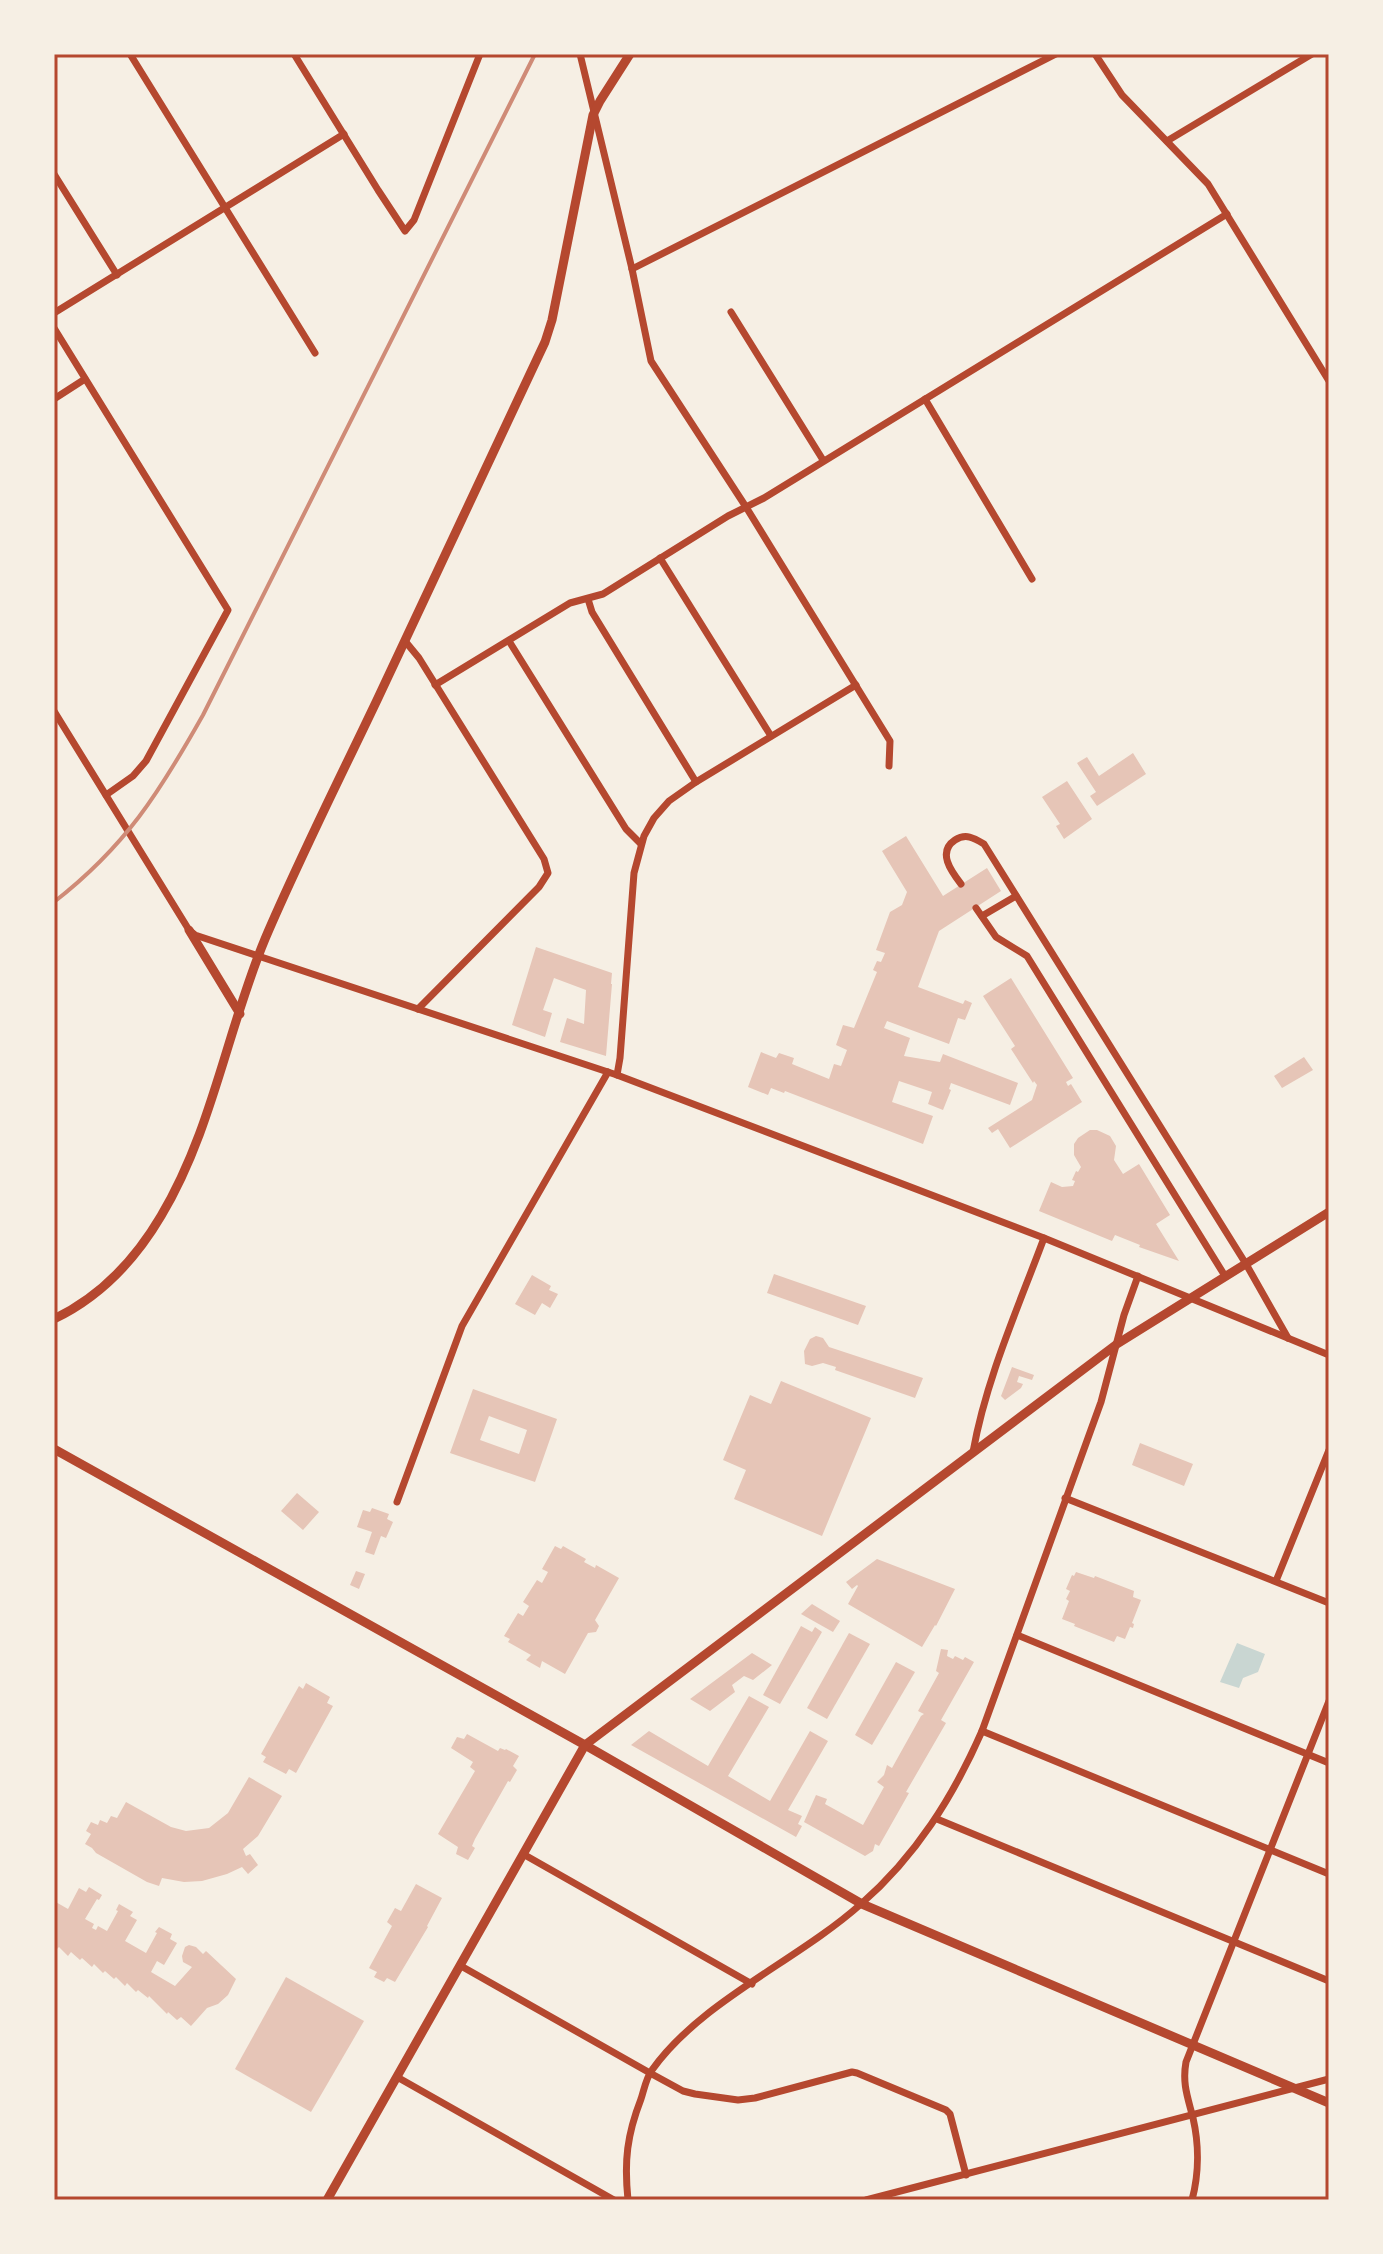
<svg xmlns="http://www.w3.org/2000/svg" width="1383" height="2254" font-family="'Source Serif 4',serif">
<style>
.water{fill:#c9d6d2}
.building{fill:#e6c5b7;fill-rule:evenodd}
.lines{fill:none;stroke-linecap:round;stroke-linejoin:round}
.minor{stroke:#b5482f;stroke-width:7}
.tertiary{stroke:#b5482f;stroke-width:9}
.rail{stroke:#cf8b77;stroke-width:4}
.neatline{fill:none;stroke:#b5482f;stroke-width:3}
</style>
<rect width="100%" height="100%" fill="#f6efe4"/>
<!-- water -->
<polygon class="water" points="1237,1643 1265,1654 1258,1672 1243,1678 1239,1688 1220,1682"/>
<!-- building -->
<g class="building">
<polygon points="1133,753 1146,774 1097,806 1090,796 1096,792 1077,763 1087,757 1099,776"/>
<polygon points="1067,781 1092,819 1064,839 1056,826 1060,824 1042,797"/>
<polygon points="906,836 943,896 987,868 1001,891 939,931 918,987 963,1004 965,1000 972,1003 965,1020 958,1018 949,1044 887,1021 884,1028 910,1038 904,1056 940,1062 943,1054 1018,1083 1010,1105 951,1083 949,1089 951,1090 943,1110 928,1104 932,1092 899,1081 892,1102 933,1116 923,1144 785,1091 784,1093 771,1088 768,1095 748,1087 761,1052 776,1058 779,1053 794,1058 792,1064 829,1079 834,1064 841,1066 847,1050 836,1045 843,1025 854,1028 877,972 873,970 877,961 881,962 885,953 876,950 890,912 902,905 907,892 882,851"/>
<polygon points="536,947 612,973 611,984 612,984 606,1056 560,1042 567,1018 584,1024 586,990 554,978 543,1010 552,1013 545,1037 512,1025"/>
<polygon points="1011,978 1073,1078 1066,1082 1068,1086 1071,1084 1082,1102 1010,1148 998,1129 992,1133 988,1128 1032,1100 1037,1085 1034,1081 1033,1083 1011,1049 1015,1046 983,996"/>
<polygon points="1304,1057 1313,1070 1282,1088 1274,1076"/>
<polygon points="1090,1130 1097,1130 1110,1136 1116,1146 1114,1160 1123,1174 1139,1164 1170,1215 1156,1224 1179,1261 1139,1247 1140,1245 1115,1235 1112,1241 1039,1211 1051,1182 1062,1187 1073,1186 1075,1181 1072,1180 1076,1171 1078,1172 1081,1167 1074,1155 1074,1144 1078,1138"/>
<polygon points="774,1274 866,1306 858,1325 767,1293"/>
<polygon points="532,1275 551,1286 549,1290 558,1294 550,1308 542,1303 535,1315 515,1304"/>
<polygon points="816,1336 823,1338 829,1347 923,1378 915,1398 835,1370 836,1367 823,1363 812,1366 805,1364 804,1351 810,1339"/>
<polygon points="1012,1367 1034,1375 1032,1380 1019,1376 1017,1382 1023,1384 1021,1388 1005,1400 1001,1396"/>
<polygon points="781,1381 871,1418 822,1536 734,1499 746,1470 723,1460 750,1395 771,1404"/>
<path d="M473 1389 557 1419 535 1482 450 1453ZM489 1416 527 1430 519 1454 480 1440Z"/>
<polygon points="1140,1443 1193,1464 1184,1486 1132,1465"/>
<polygon points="297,1493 319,1512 303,1530 281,1511"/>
<polygon points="372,1508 389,1514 387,1519 393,1522 386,1538 381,1536 374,1555 365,1552 372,1532 357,1527 363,1510 370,1512"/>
<polygon points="555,1546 561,1549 563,1546 586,1559 584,1562 595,1568 596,1565 619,1578 595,1620 599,1626 596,1632 588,1633 565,1674 542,1661 540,1668 526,1660 531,1655 508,1642 510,1639 504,1636 518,1613 523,1616 529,1606 523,1602 537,1580 542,1583 548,1572 542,1569"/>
<polygon points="877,1559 955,1589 936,1626 935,1625 922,1647 848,1604 858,1586 857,1585 852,1589 846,1582"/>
<polygon points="356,1571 365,1574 359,1589 350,1585"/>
<polygon points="1076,1572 1094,1578 1095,1576 1134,1591 1133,1597 1141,1600 1132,1623 1134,1624 1133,1628 1130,1627 1125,1639 1117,1636 1114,1642 1074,1626 1075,1624 1062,1619 1069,1601 1066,1599 1070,1591 1066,1589 1072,1575 1074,1576"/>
<polygon points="812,1604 840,1621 833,1632 801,1614"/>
<polygon points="801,1626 812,1632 815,1627 822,1632 780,1704 763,1695"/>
<polygon points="849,1633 870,1644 827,1719 807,1708"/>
<polygon points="941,1649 948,1650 947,1656 953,1659 955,1656 963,1660 965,1657 974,1662 941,1720 946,1723 906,1792 909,1793 879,1846 875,1844 873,1851 865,1856 804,1822 816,1795 827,1799 825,1804 863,1825 884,1787 877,1782 884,1775 887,1765 892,1768 921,1716 924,1714 918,1711 939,1673 936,1671"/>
<polygon points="752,1653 772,1665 753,1680 744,1676 732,1685 735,1692 710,1711 690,1699"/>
<polygon points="896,1662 915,1672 872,1745 855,1735"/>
<polygon points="306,1683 330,1697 327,1703 333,1706 296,1773 289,1769 286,1774 263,1762 266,1757 261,1754 299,1686 303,1689"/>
<polygon points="749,1696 769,1707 728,1776 770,1801 810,1731 828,1741 788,1810 802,1816 798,1824 802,1826 796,1837 631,1745 649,1731 708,1766"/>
<polygon points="467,1734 498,1751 500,1748 505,1750 506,1749 519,1756 513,1766 517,1770 510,1782 508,1781 475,1839 472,1846 475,1848 468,1860 456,1854 458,1847 438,1834 475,1771 470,1767 473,1762 451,1748 457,1737 464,1739"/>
<polygon points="249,1777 282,1796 258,1836 243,1849 246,1856 250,1854 258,1865 248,1874 242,1867 227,1874 202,1881 184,1882 162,1878 159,1886 147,1882 96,1853 92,1848 85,1844 91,1834 86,1831 91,1822 98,1825 100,1820 107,1823 111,1816 117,1818 126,1802 171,1827 186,1831 209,1828 228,1813"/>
<polygon points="416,1884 442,1898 427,1926 428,1927 395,1982 387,1978 384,1982 374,1977 377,1972 369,1968 392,1926 387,1922 395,1908 401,1911"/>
<polygon points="89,1887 102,1895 99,1900 97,1899 85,1919 94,1924 92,1928 96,1930 98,1926 107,1931 118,1911 116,1910 119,1904 133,1912 130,1916 137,1920 125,1941 146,1953 157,1933 155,1932 159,1927 172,1934 170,1939 177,1943 164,1965 157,1961 151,1972 175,1986 192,1967 183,1962 182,1956 185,1947 189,1945 196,1947 203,1954 206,1951 236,1979 228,1995 218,2004 207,2008 191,2026 181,2017 177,2020 168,2012 167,2014 149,1996 148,1998 138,1990 136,1992 127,1983 125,1986 116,1977 114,1979 105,1971 103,1973 94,1964 92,1967 82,1958 80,1960 71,1952 68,1956 59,1947 57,1949 54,1947 54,1901 68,1909 79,1888 86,1892"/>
<polygon points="286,1977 364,2021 311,2112 235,2069"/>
</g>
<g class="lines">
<!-- minor -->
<g class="minor">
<polyline points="130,54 315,353"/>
<polyline points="294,54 378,190 405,231 414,220 480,54"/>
<polyline points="580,54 632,269 651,361 746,507 890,741 889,766"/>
<polyline points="1095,54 1122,95 1208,184 1329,381"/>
<polyline points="1167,141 1312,54"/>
<polyline points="54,174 117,275"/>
<polyline points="632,269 1056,54"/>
<polyline points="731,312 823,460"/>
<polyline points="54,313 344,134"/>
<polyline points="54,328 228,610 146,761 133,776 106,795"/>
<polyline points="54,399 85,379"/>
<polyline points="925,399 1032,579"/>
<polyline points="660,558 771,736"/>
<polyline points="588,599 592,612 696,782"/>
<polyline points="405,641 419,658 544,859 548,873 539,887 418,1009"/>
<polyline points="509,641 626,829 641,844"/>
<polyline points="435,685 570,603 603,594 728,516 764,498 1227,214"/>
<polyline points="54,711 189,930 195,935 617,1075 1044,1238 1329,1355"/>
<path d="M961 884C951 871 937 852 955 840 966 833 974 838 984 844L1246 1264 1288 1338"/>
<polyline points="976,908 996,937 1027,956 1225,1276"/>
<polyline points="982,916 1016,896"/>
<polyline points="617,1075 620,1058 634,873 644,836 654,818 669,801 696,782 856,685"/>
<path d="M973 1452C986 1379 1018 1308 1044 1238"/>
<polyline points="1065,1498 1329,1603"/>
<polyline points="397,1502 462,1326 608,1072"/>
<polyline points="1276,1581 1329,1450"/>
<polyline points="1017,1635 1329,1763"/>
<polyline points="982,1731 1329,1874"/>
<polyline points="937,1819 1329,1981"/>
<polyline points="523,1854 752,1984"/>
<polyline points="461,1966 650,2073 683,2091 695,2094 738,2100 755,2098 852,2072 857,2073 946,2110 950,2114 966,2175"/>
<polyline points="397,2077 614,2200"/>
<path d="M628 2200C624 2161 627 2135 641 2099 644 2090 646 2078 652 2070 701 2001 797 1961 861 1904 916 1856 953 1797 982 1731L1101 1402 1124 1315 1138 1276"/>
<polyline points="866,2200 1329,2079"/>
<path d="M1192 2200C1199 2174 1199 2144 1193 2118 1188 2098 1182 2084 1186 2062L1329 1701"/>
</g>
<!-- tertiary -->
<g class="tertiary">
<polyline points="189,930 240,1014"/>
<path d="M54 1319C100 1297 135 1260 161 1216 212 1131 227 1030 265 939 300 857 340 778 378 698 434 580 489 460 545 342L552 320 593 115 600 101 630 54"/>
<polyline points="54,1449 585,1745 862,1904 1329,2103"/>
<polyline points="327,2200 585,1745 1117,1344 1329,1212"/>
</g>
<!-- rail -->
<path class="rail" d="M54 902C126 846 159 793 203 715L535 54"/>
</g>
<!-- border -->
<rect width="1383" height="2254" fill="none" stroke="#f6efe4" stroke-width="112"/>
<rect x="56" y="56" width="1271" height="2142" class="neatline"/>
</svg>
